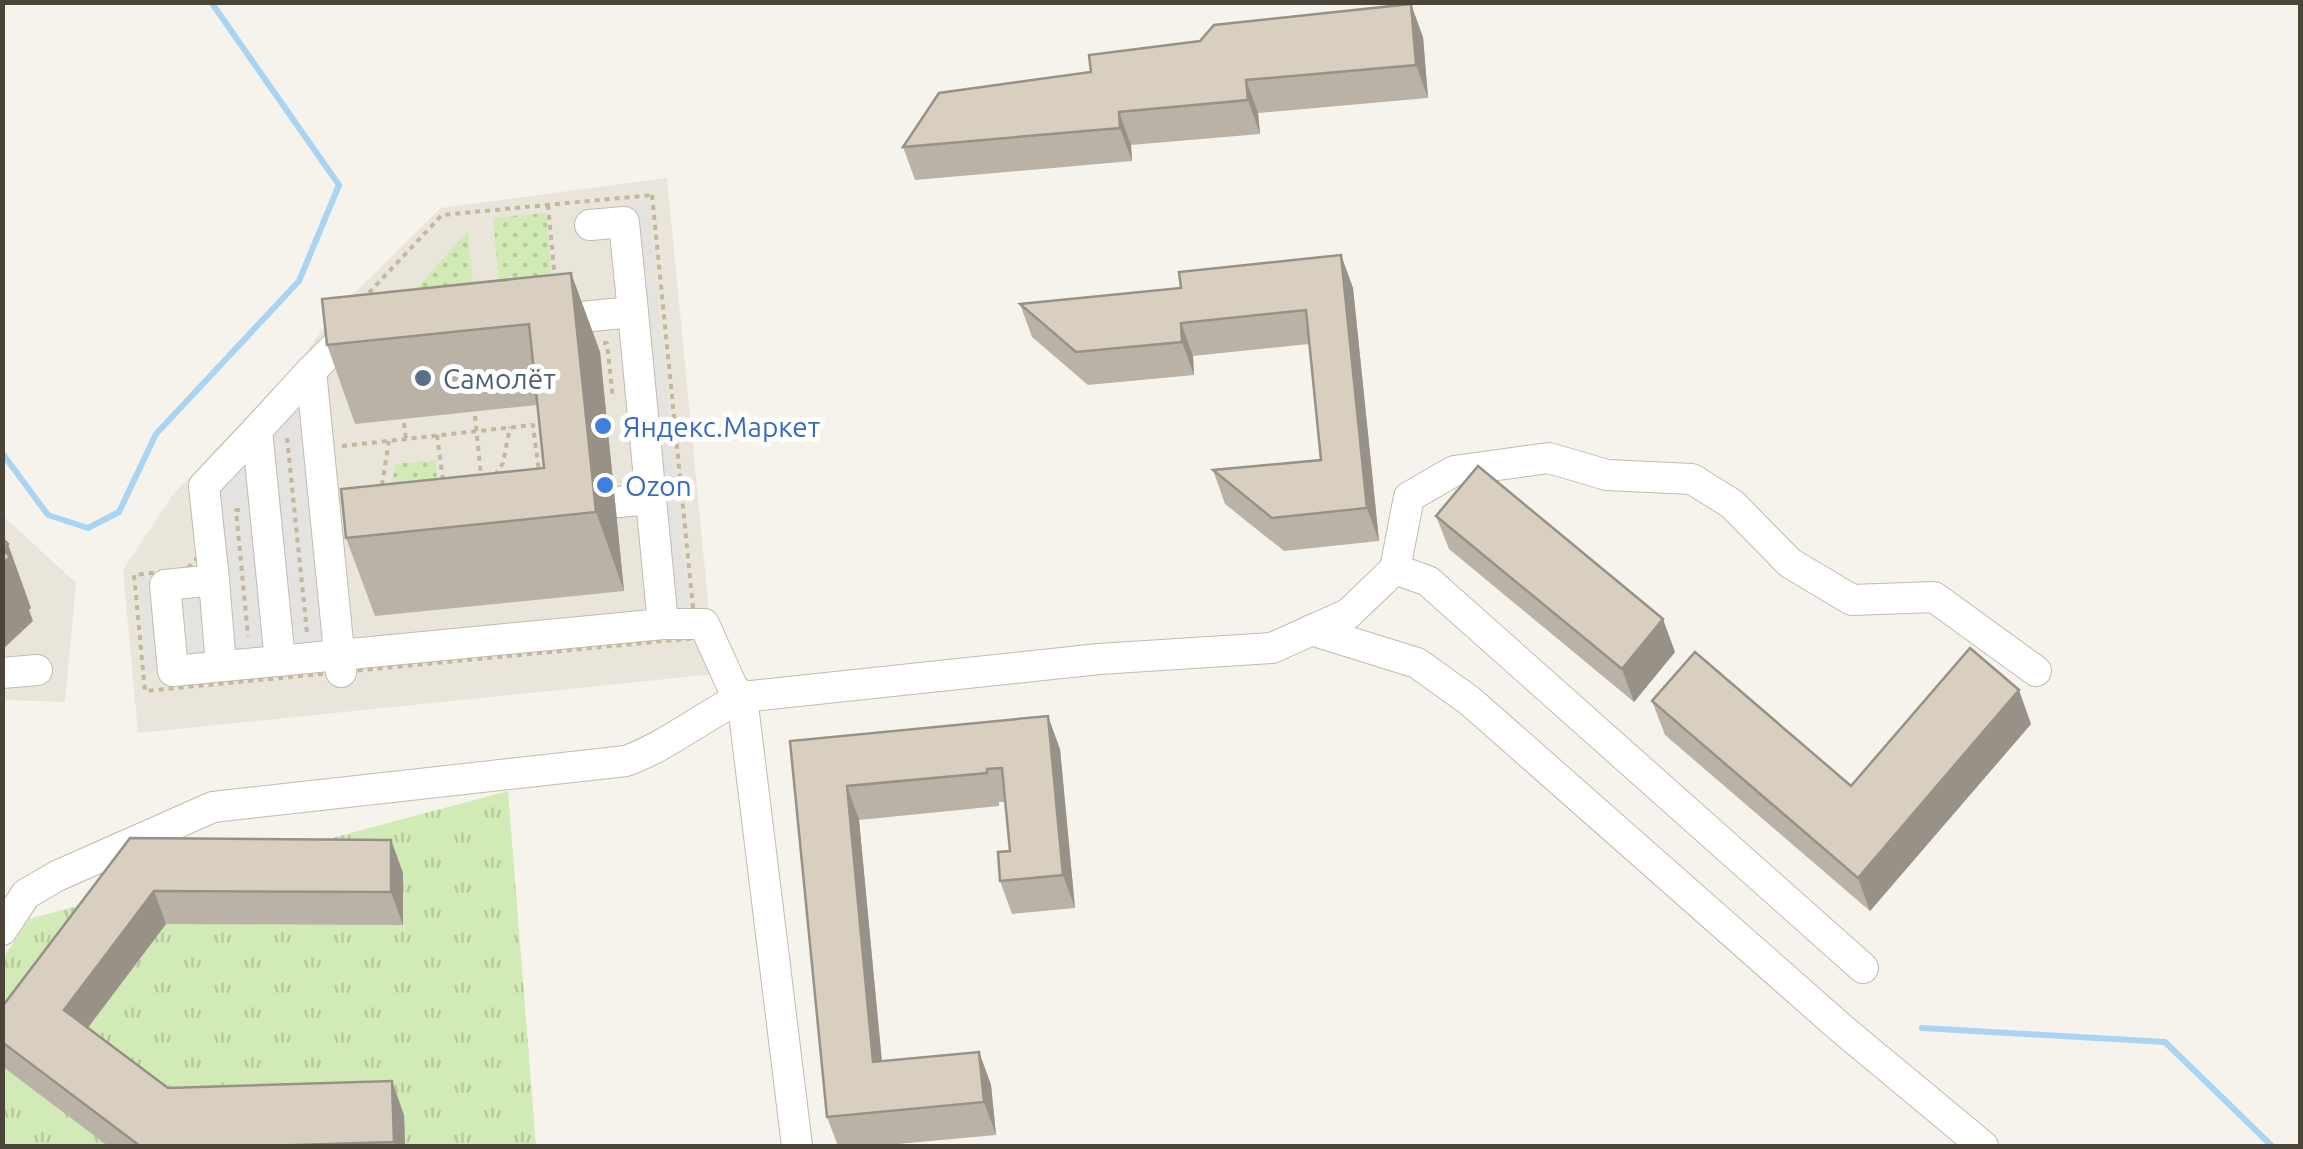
<svg xmlns="http://www.w3.org/2000/svg" width="2303" height="1149" font-family="Ubuntu,sans-serif">
<style>
.residential{fill:#eae5da}
.grass{fill:url(#grass-tufts)}
.park{fill:url(#park-dots)}
.parking{fill:#e5e3e0}
.lines{fill:none;stroke-linecap:round;stroke-linejoin:round}
.stream{stroke:#a9d4f2;stroke-width:6}
.minor-casing{stroke:#c2bbae;stroke-width:32}
.path{stroke:#c4b79f;stroke-width:4;stroke-dasharray:5 5;stroke-linecap:butt}
.minor{stroke:#fff;stroke-width:30}
.wall{fill:#bab2a6}
.shaded-wall{fill:#979187}
.building{fill:#d8cfc1;stroke:#979187;stroke-width:2.5}
.service-dot{fill:#5c6f8a;stroke:#fff;stroke-width:4}
.shop-dot{fill:#3f7fe0;stroke:#fff;stroke-width:4}
.labels{text-anchor:middle;dominant-baseline:central;stroke-width:10;stroke-linejoin:round;paint-order:stroke}
.service-label{font-size:28px;fill:#4e5e75;stroke:#fff;text-anchor:start}
.shop-label{font-size:28px;fill:#366cbe;stroke:#fff;text-anchor:start}
</style>
<defs>
<pattern id="grass-tufts" width="24" height="20" patternUnits="userSpaceOnUse" patternTransform="scale(2.5)"><rect width="24" height="20" fill="#d2eab5"/><path d="M3 7l-1-3M5 7V3M7 7l1-3M15 17l-1-3M17 17v-4M19 17l1-3" fill="none" stroke="#b6ca9c"/></pattern>
<pattern id="park-dots" width="8" height="8" patternUnits="userSpaceOnUse" patternTransform="scale(2.5)"><rect width="8" height="8" fill="#d2eab5"/><path d="M2 2h.1M6 6h.1" fill="none" stroke="#b6ca9c" stroke-width="1.8" stroke-linecap="round"/></pattern>
</defs>
<rect width="100%" height="100%" fill="#f6f3ec"/>
<!-- residential -->
<g class="residential">
<polygon points="667,178 715,674 138,733 123,570 171,497 304,355 337,310 441,208"/>
<polygon points="2,515 76,583 65,702 3,700"/>
</g>
<!-- grass -->
<polygon class="grass" points="508,791 536,1146 3,1146 3,958 29,919"/>
<!-- park -->
<g class="park">
<polygon points="546,213 554,300 501,305 493,218"/>
<polygon points="468,231 475,303 403,303"/>
<polygon points="436,460 437,477 389,490 396,464"/>
</g>
<!-- parking -->
<g class="parking">
<polygon points="649,199 655,271 638,273 631,200"/>
<polygon points="656,279 661,335 644,336 639,280"/>
<polygon points="662,341 689,619 672,621 645,343"/>
<polygon points="304,394 328,647 147,674 137,578 194,570 199,564 214,485"/>
</g>
<g class="lines">
<!-- stream -->
<g class="stream">
<polyline points="2,453 48,515 88,528 119,512 156,434 299,281 339,185 211,2"/>
<polyline points="1922,1028 2165,1042 2272,1146"/>
</g>
<!-- minor casing -->
<g class="minor-casing">
<g id="minor">
<polyline points="590,225 624,222 633,312"/>
<polyline points="257,430 311,371"/>
<polyline points="618,502 651,499"/>
<polyline points="214,580 204,486 257,430 280,661"/>
<polyline points="663,624 704,624 732,686 742,697 797,1146"/>
<polyline points="1311,630 1417,663 1470,701 1842,1029 1983,1146"/>
<path d="M221 666 214 580 165 585 173 671C336 656 500 639 663 624L633 312 550 320"/>
<polyline points="341,672 311,371 342,340 365,338"/>
<polyline points="2,673 37,670"/>
<path d="M2 930 26 894 57 876 213 807 626 761C667 746 702 717 742 697L1099 659 1272 648 1348 614 1395 569"/>
<polyline points="1863,968 1428,581 1395,569 1409,497 1454,471 1549,458 1607,475 1692,479 1732,504 1790,563 1852,600 1934,597 2036,671"/>
</g>
</g>
<!-- path -->
<g class="path">
<polygon points="652,195 696,638 145,691 134,575 187,569 198,557 191,482 442,215"/>
<polyline points="548,205 555,280"/>
<polyline points="603,343 607,343 613,399"/>
<polyline points="475,416 481,476"/>
<polyline points="404,423 406,439"/>
<polyline points="437,435 443,480"/>
<polyline points="287,438 307,633"/>
<polyline points="342,446 533,425 539,472"/>
<polyline points="495,475 503,463 510,427"/>
<polyline points="382,485 389,441"/>
<polyline points="240,510 236,510 248,636"/>
</g>
<!-- minor -->
<use href="#minor" class="minor"/>
</g>
<!-- wall -->
<g class="wall">
<polygon points="1423,37 1428,98 1258,113 1260,134 1131,145 1132,161 915,180 903,147"/>
<polygon points="1341,255 1353,288 1379,541 1284,551 1225,504 1213,470 1321,460 1309,344 1193,356 1194,375 1088,385 1032,337 1020,304 1181,288"/>
<polygon points="571,273 600,352 624,591 375,616 346,538 544,468 537,405 355,424 327,345"/>
<polygon points="1436,516 1675,652 1634,702 1449,549"/>
<polygon points="1652,701 1851,786 2031,724 1870,911 1665,735"/>
<polygon points="790,741 1060,749 1075,908 1012,914 1000,881 1010,851 1005,802 999,802 999,806 859,820 882,1061 979,1052 991,1085 996,1135 876,1146 838,1146 827,1117"/>
<polygon points="130,838 391,840 403,873 403,925 166,924 88,1028 168,1088 404,1115 405,1146 108,1146 2,1066 2,1007"/>
</g>
<!-- shaded-wall -->
<g class="shaded-wall">
<polygon points="1411,4 1423,37 1428,98 1416,65"/>
<polygon points="1246,80 1258,113 1260,134 1248,100"/>
<polygon points="1119,112 1131,145 1132,161 1120,128"/>
<polygon points="1341,255 1353,288 1379,541 1367,508"/>
<polygon points="571,273 600,352 624,591 596,512"/>
<polygon points="1181,323 1193,356 1194,375 1182,342"/>
<polygon points="8,544 31,608 29,610 33,621 2,650 3,549"/>
<polygon points="1663,619 1675,652 1634,702 1622,669"/>
<polygon points="2019,690 2031,724 1870,911 1858,878"/>
<polygon points="1048,716 1060,749 1075,908 1063,875"/>
<polygon points="847,786 859,820 885,1095 873,1062"/>
<polygon points="391,840 403,873 403,925 391,892"/>
<polygon points="154,891 166,924 76,1043 64,1010"/>
<polygon points="979,1052 991,1085 996,1135 984,1102"/>
<polygon points="392,1081 404,1115 405,1146 396,1146 394,1142"/>
</g>
<!-- building -->
<g class="building">
<polygon points="1411,4 1416,65 1246,80 1248,100 1119,112 1120,128 903,147 939,93 1091,72 1089,55 1200,41 1214,25"/>
<polygon points="1341,255 1367,508 1272,518 1213,470 1321,460 1306,310 1181,323 1182,342 1076,352 1020,304 1181,288 1179,272"/>
<polygon points="571,273 596,512 346,538 341,489 544,468 529,324 327,345 322,299"/>
<polygon points="1478,466 1663,619 1622,669 1436,516"/>
<polygon points="2,538 8,544 3,549 10,557 2,564"/>
<polygon points="1970,648 2019,690 1858,878 1652,701 1695,652 1851,786"/>
<polygon points="1048,716 1063,875 1000,881 998,852 1010,851 1002,768 987,769 987,773 847,786 873,1062 979,1052 984,1102 827,1117 790,741"/>
<polygon points="130,838 391,840 391,892 154,891 64,1010 168,1088 392,1081 394,1142 264,1146 140,1146 2,1042 2,1007"/>
</g>
<!-- markers -->
<circle class="service-dot" cx="423" cy="378" r="10"/>
<g class="shop-dot">
<circle cx="603" cy="426" r="10"/>
<circle cx="605" cy="485" r="10"/>
</g>
<g class="labels">
<!-- service labels -->
<g class="service-label">
<text x="443" y="378">Самолёт</text>
</g>
<!-- shop labels -->
<g class="shop-label">
<text x="623" y="426">Яндекс.Маркет</text>
<text x="625" y="485">Ozon</text>
</g>
</g>
<!-- border -->
<rect width="2303" height="1149" fill="none" stroke="#4b4439" stroke-width="10"/>
</svg>
